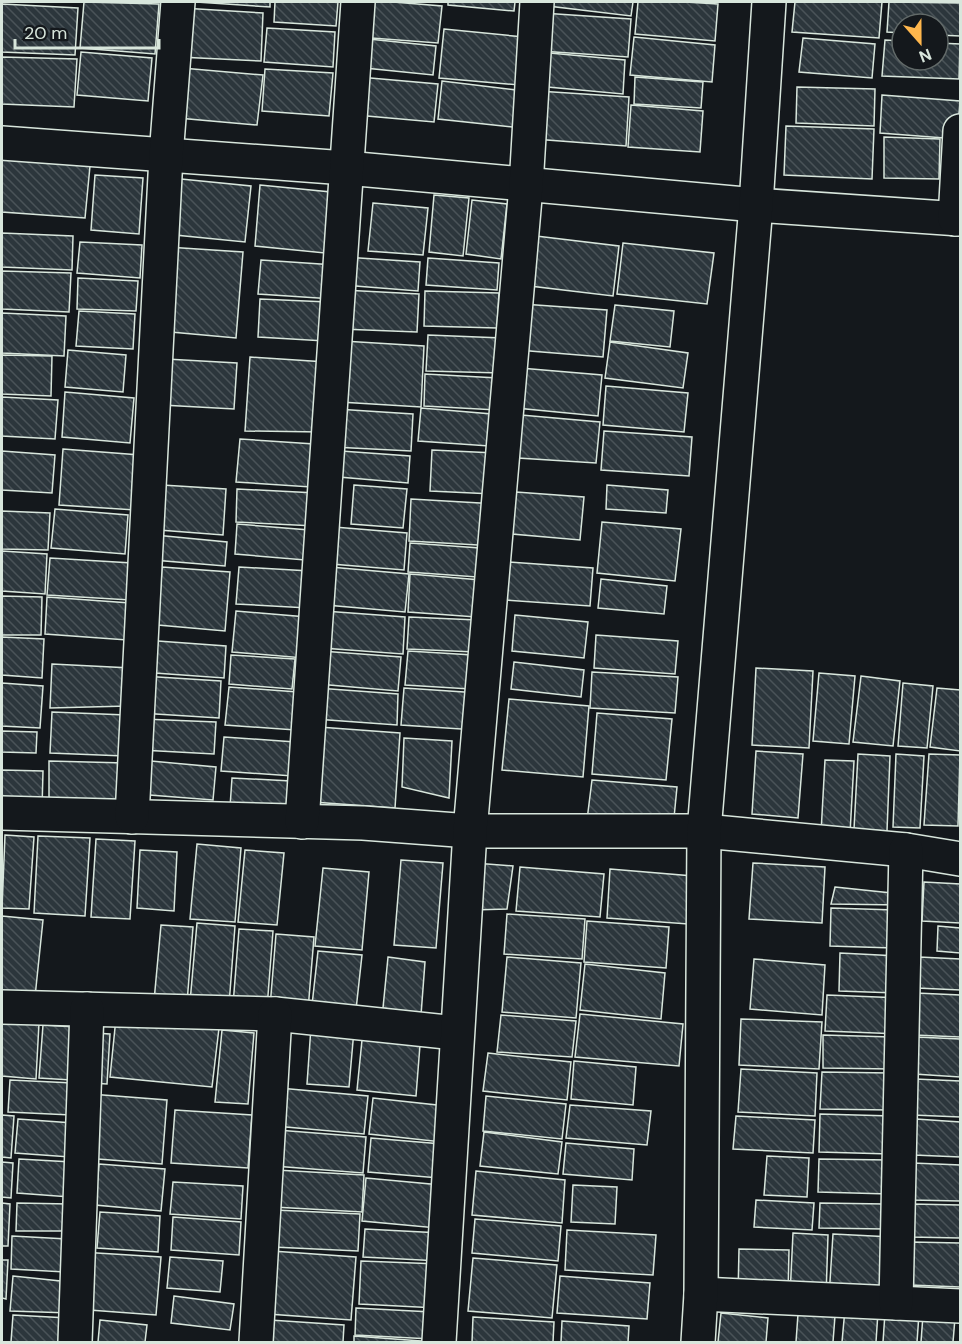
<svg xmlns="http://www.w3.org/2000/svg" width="962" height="1344" font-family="'DM Sans',sans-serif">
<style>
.building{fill:url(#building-back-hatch);stroke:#d8e6dc;stroke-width:1.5}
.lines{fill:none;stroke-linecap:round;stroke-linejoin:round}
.minor-casing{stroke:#d8e6dc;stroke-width:36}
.minor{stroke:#14181c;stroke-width:33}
</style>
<defs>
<pattern id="building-back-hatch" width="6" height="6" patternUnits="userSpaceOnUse" patternTransform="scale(1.5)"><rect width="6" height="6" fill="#2c363c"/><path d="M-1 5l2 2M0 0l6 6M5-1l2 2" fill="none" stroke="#4a5358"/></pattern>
</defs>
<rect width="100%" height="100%" fill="#14181c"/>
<!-- building -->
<g class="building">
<polygon points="84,2 159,4 155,54 80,48"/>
<polygon points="196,2 270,2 270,7"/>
<polygon points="275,2 338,2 336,26 274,22"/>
<polygon points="361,2 393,2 442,6 438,43 358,37"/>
<polygon points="448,2 515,2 514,11 448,5"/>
<polygon points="548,2 633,2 631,16 548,6"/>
<polygon points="638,2 685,2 718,4 715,41 635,34"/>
<polygon points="795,2 882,2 879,38 792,32"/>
<polygon points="889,2 960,3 960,36 938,35 938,24 902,24 902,33 887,32"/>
<polygon points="2,4 78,8 75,55 2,52"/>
<polygon points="182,8 263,13 261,61 179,57"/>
<polygon points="542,13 631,19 628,57 540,51"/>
<polygon points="267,28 335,32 333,67 264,62"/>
<polygon points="444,29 524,37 520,85 439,78"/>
<polygon points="634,37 715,45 712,82 630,75"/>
<polygon points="359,38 436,46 433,75 355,67"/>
<polygon points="803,38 875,44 872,78 799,72"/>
<polygon points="885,40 902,41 902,60 938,60 938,43 960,44 959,79 882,76"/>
<polygon points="81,52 152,58 148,101 77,95"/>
<polygon points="539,52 625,60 623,94 537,86"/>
<polygon points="2,57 77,59 74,107 2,104"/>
<polygon points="182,68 263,75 257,125 178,118"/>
<polygon points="265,69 333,73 329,116 262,111"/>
<polygon points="359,77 438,84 434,122 356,115"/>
<polygon points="635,77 703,82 701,108 634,104"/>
<polygon points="442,81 525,91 521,128 438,119"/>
<polygon points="797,87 875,89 874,126 796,123"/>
<polygon points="538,91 629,97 626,146 534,139"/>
<polygon points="882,95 960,101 957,139 880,133"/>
<polygon points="631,105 703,111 700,152 628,147"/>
<polygon points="786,126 874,129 872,179 784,175"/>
<polygon points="884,137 940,139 939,179 884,178"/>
<polygon points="2,159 90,166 85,218 2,212"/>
<polygon points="95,175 143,178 139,234 91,230"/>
<polygon points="171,178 251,186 245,242 165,234"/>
<polygon points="260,185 341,193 335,254 255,246"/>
<polygon points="434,195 469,198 463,256 429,252"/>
<polygon points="472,200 507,204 501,259 466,254"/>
<polygon points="373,203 428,208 423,255 368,251"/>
<polygon points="2,233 73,236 72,270 2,267"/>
<polygon points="536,236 619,246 613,296 530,286"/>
<polygon points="80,242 142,245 140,278 77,273"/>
<polygon points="623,243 714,253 707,304 617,294"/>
<polygon points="167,247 243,252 236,338 160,331"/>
<polygon points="344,257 420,262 418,291 343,285"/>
<polygon points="428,258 499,263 497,290 426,285"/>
<polygon points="261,260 335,265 333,299 258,294"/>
<polygon points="2,271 71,273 69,312 2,309"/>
<polygon points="78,278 138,281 136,311 77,309"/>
<polygon points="343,290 419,294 417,332 341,329"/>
<polygon points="425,291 499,293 497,328 424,326"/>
<polygon points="260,299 328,302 325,341 258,337"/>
<polygon points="522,304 607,310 603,357 518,350"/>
<polygon points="615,305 674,311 670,347 610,341"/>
<polygon points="79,311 135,314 133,349 76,346"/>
<polygon points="2,313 66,316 64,356 2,353"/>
<polygon points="428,335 502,338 501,373 426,371"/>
<polygon points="343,341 424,346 421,407 340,402"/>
<polygon points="610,342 688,353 683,388 605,378"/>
<polygon points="68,350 126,355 123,392 65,387"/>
<polygon points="2,355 52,356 51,396 2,394"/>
<polygon points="250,357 326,362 321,432 245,431"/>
<polygon points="166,359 237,363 234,409 162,405"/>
<polygon points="520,368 602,375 598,416 516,408"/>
<polygon points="425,374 498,378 497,410 424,406"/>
<polygon points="606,386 688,393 684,432 603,425"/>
<polygon points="65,392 134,398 130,443 62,437"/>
<polygon points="2,397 58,400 55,439 2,436"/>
<polygon points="421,408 492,414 489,446 418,441"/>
<polygon points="336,409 413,414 411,451 333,447"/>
<polygon points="521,415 600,422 596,463 518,458"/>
<polygon points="604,431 692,437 689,476 601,470"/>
<polygon points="240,439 314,444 311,487 236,482"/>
<polygon points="63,449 140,455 135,510 59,505"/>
<polygon points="432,450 495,453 493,494 430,491"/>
<polygon points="2,451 55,455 52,493 2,490"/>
<polygon points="341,451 410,456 408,483 339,477"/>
<polygon points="162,485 226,489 223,535 159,530"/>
<polygon points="354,485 407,489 403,528 351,524"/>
<polygon points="607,485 668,490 666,513 606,509"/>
<polygon points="237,489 316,493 315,526 236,522"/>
<polygon points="516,492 584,497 580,540 512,534"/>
<polygon points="411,499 497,504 495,546 409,541"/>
<polygon points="55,509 128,515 125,554 51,548"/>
<polygon points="2,511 50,513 48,550 2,549"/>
<polygon points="602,522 681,529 675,581 597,573"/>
<polygon points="237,524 309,530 305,560 235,554"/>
<polygon points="334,527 407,533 404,570 331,564"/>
<polygon points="155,535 227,542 225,566 153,560"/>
<polygon points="410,543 480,548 477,577 408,572"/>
<polygon points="2,551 47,554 45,594 2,591"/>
<polygon points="50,558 132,563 130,600 47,595"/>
<polygon points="509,562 593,568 590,606 505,600"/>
<polygon points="162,567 230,572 225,631 158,625"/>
<polygon points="239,567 310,571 308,608 236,604"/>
<polygon points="330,567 409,574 405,612 326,605"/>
<polygon points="410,574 493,581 490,618 408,612"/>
<polygon points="601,579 667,586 664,614 598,608"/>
<polygon points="2,596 42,597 41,635 2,635"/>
<polygon points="47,597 130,603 127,640 45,634"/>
<polygon points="236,611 307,617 304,658 232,652"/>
<polygon points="324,611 405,617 403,654 322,648"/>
<polygon points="515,615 588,622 584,658 512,651"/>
<polygon points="409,617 477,620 475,652 407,649"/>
<polygon points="596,635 678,641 675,674 594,668"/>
<polygon points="2,637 44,639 42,678 2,675"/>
<polygon points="144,640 226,646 224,678 141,672"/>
<polygon points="321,651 401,657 398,691 318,684"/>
<polygon points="408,651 473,655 470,689 405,685"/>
<polygon points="231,655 295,659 292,689 229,684"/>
<polygon points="514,662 584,670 581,697 511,689"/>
<polygon points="52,664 131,668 128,706 50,708"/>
<polygon points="756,668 813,671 809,748 752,745"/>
<polygon points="592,672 678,677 675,713 590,708"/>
<polygon points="819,673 855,676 849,744 813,741"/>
<polygon points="142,676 221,681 219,718 140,713"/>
<polygon points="861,676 900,681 893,746 853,742"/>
<polygon points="2,683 43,686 40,728 2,726"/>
<polygon points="903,683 933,686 927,748 898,746"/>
<polygon points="229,687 298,692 295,730 225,725"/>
<polygon points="317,688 398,694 397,725 315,719"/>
<polygon points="404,688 479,693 476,730 401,725"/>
<polygon points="937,688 960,690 960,751 930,747"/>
<polygon points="509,699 589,706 583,777 502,770"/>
<polygon points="52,712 126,715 124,756 50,753"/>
<polygon points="597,713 672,719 666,780 592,774"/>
<polygon points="143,719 216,722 214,754 141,750"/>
<polygon points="319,727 400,733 395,808 313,802"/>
<polygon points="2,731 37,732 36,753 2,752"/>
<polygon points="224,737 295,742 293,776 221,771"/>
<polygon points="404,738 452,741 449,798 402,787"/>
<polygon points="756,751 803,754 798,818 752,814"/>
<polygon points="858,754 890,756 887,831 854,829"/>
<polygon points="896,754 924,756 920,828 893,827"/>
<polygon points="929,754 960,755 958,826 924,825"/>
<polygon points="140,760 216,767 213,800 137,794"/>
<polygon points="825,760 854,761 850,834 821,833"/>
<polygon points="49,761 125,763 124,812 49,811"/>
<polygon points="2,770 43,771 42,809 2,808"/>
<polygon points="232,778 291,781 290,810 230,807"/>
<polygon points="592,780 677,787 673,828 587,820"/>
<polygon points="5,835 34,837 29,909 2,908"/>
<polygon points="38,836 90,838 85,916 34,913"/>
<polygon points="96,839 135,841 130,919 91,917"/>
<polygon points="197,844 241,848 235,922 190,919"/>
<polygon points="140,850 177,852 174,911 137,908"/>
<polygon points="245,850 284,853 277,925 238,922"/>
<polygon points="401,860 443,863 436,948 394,945"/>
<polygon points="474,863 513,866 507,909 473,910"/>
<polygon points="753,863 825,867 822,923 749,919"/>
<polygon points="520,867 604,874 600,917 516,911"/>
<polygon points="323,868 369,872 362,950 315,946"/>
<polygon points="610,869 693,876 688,924 607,918"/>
<polygon points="924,882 960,884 960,923 922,921"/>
<polygon points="835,887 901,894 901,905 831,904"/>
<polygon points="831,908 895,910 893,948 830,946"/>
<polygon points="507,914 585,919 582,959 504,954"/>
<polygon points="2,916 43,920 35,997 2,994"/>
<polygon points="587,921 669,927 666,968 584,962"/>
<polygon points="197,923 235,926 229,1005 190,1002"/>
<polygon points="161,925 193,927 187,1003 154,1001"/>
<polygon points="938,926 960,928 960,953 937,951"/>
<polygon points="239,929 273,931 267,1008 233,1005"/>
<polygon points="276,934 314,937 308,1010 270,1007"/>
<polygon points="318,951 362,955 355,1019 311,1014"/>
<polygon points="840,953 898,956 896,993 839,991"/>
<polygon points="388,957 425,962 421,1015 383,1008"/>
<polygon points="507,957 581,963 576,1018 502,1012"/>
<polygon points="919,957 960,959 960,990 917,988"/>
<polygon points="754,959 825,965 822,1015 750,1009"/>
<polygon points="585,964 665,973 661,1019 580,1010"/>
<polygon points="916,993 960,995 960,1037 914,1035"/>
<polygon points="827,995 902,998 900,1034 825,1031"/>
<polygon points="580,1014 683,1024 679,1066 575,1057"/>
<polygon points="501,1015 576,1021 572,1057 497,1052"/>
<polygon points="116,1018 219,1028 212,1087 110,1077"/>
<polygon points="741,1019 822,1022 819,1069 739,1065"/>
<polygon points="2,1021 39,1023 36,1079 2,1076"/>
<polygon points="43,1025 76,1027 71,1080 39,1078"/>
<polygon points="311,1027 354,1030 349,1087 307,1084"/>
<polygon points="222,1030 254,1033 248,1104 215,1102"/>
<polygon points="78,1032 110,1034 107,1084 74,1082"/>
<polygon points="823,1035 892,1037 891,1069 823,1068"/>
<polygon points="916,1037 960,1039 960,1077 914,1074"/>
<polygon points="362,1040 420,1045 416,1096 357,1090"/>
<polygon points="488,1053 571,1062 567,1100 483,1091"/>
<polygon points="574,1061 636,1067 633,1105 571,1099"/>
<polygon points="741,1069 817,1073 815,1116 738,1112"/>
<polygon points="822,1072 890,1073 889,1110 820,1109"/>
<polygon points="915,1079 960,1081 960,1117 913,1115"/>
<polygon points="10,1080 73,1083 71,1115 8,1112"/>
<polygon points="279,1088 368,1096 364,1134 275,1126"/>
<polygon points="90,1094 167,1100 162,1164 85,1158"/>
<polygon points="486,1096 566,1104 562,1139 483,1131"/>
<polygon points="373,1098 446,1106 442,1142 369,1134"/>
<polygon points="570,1105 651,1111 647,1145 566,1138"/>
<polygon points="175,1110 252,1115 248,1168 171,1163"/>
<polygon points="820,1114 892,1116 890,1154 819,1152"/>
<polygon points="2,1115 14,1116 11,1158 2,1157"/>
<polygon points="736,1116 815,1120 813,1153 733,1149"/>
<polygon points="18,1119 73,1123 70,1157 15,1153"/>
<polygon points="916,1119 960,1122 960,1157 914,1155"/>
<polygon points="277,1130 366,1137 363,1173 274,1166"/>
<polygon points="484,1132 562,1142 558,1174 480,1166"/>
<polygon points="371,1138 442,1144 439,1178 368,1172"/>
<polygon points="566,1143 634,1149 632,1180 563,1174"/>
<polygon points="767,1156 809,1158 807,1197 764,1195"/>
<polygon points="19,1159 72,1162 70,1197 17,1193"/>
<polygon points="819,1159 889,1160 888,1194 818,1192"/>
<polygon points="2,1162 13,1163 11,1198 2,1197"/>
<polygon points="913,1163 960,1165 960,1201 911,1200"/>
<polygon points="99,1164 165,1169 161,1211 95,1205"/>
<polygon points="276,1170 364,1175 362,1212 274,1207"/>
<polygon points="476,1171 565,1180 562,1223 472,1215"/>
<polygon points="366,1178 441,1185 437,1228 362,1221"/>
<polygon points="173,1182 243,1186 241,1219 170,1214"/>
<polygon points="573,1185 617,1187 615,1224 571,1222"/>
<polygon points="756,1200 814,1203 812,1230 754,1227"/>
<polygon points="2,1203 10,1204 8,1246 2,1246"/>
<polygon points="17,1203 69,1204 69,1231 16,1231"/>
<polygon points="820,1203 885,1204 884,1229 819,1228"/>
<polygon points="911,1204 960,1205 960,1238 910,1237"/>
<polygon points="275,1210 360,1214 358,1251 273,1247"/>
<polygon points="100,1212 160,1216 158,1252 97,1248"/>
<polygon points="173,1217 241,1222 239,1255 171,1250"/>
<polygon points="475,1219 561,1226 558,1261 472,1253"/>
<polygon points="365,1229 441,1233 440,1261 363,1257"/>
<polygon points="567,1230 656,1235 653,1275 565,1270"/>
<polygon points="793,1233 828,1235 826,1297 790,1295"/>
<polygon points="833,1234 892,1237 888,1300 829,1297"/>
<polygon points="12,1236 67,1239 65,1272 11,1269"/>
<polygon points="911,1242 960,1243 960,1287 910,1285"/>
<polygon points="739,1249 789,1250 788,1296 738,1295"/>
<polygon points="272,1251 356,1257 351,1320 268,1314"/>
<polygon points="81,1252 161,1257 156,1315 76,1309"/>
<polygon points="170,1257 223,1261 220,1292 167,1288"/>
<polygon points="473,1258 557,1265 552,1318 468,1311"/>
<polygon points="2,1260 8,1260 6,1299 2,1298"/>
<polygon points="361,1261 439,1264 437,1308 359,1304"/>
<polygon points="13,1276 70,1282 70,1313 10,1311"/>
<polygon points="560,1276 650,1283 647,1319 557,1313"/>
<polygon points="174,1296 234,1304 230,1330 171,1323"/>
<polygon points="356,1308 432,1312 431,1339 355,1335"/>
<polygon points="845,1309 878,1312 876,1342 842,1342"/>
<polygon points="721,1313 768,1318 766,1342 718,1342"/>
<polygon points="885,1313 919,1314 917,1342 883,1342"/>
<polygon points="798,1314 835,1316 833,1342 796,1342"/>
<polygon points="13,1315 68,1318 67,1342 11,1342"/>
<polygon points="923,1315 955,1318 953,1342 921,1342"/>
<polygon points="473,1317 554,1322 553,1342 472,1342"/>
<polygon points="100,1320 147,1325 145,1342 98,1342"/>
<polygon points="270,1320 344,1325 343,1342 268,1342"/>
<polygon points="562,1321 629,1326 628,1342 561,1342"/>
<polygon points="354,1336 435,1342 354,1342"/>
</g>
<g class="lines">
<!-- minor casing -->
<g class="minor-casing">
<g id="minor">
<polyline points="2,143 346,168 756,205 960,219"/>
<polyline points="955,219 960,131"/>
<polyline points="2,813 363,823 470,831 704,831 906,850 960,859"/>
<polyline points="132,817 166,156 178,2"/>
<polyline points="302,822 358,2"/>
<polyline points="2,1007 275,1014 456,1033"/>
<polyline points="701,1294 960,1306"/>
<polyline points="896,1303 906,850"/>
<polyline points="75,1342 87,1009"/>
<polyline points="256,1342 275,1014"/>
<polyline points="439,1342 470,831 526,186 537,2"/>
<polyline points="698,1342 701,1294 704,831 756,205 769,2"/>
</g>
</g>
<!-- minor -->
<use href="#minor" class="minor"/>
</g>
<!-- border -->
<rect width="962" height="1344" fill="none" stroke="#d8e6dc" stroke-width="6"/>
<!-- north arrow -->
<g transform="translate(920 42) rotate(159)"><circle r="28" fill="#14181c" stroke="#626a69" stroke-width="1.5"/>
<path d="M0-4.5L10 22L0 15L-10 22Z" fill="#ffb74d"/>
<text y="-9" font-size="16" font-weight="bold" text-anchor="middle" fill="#d8e6dc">N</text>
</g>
<!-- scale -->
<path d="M15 39v9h144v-9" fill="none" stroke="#d8e6dc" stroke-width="3"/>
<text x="24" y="39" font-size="18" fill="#d8e6dc" stroke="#14181c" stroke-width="4.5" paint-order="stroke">20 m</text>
</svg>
